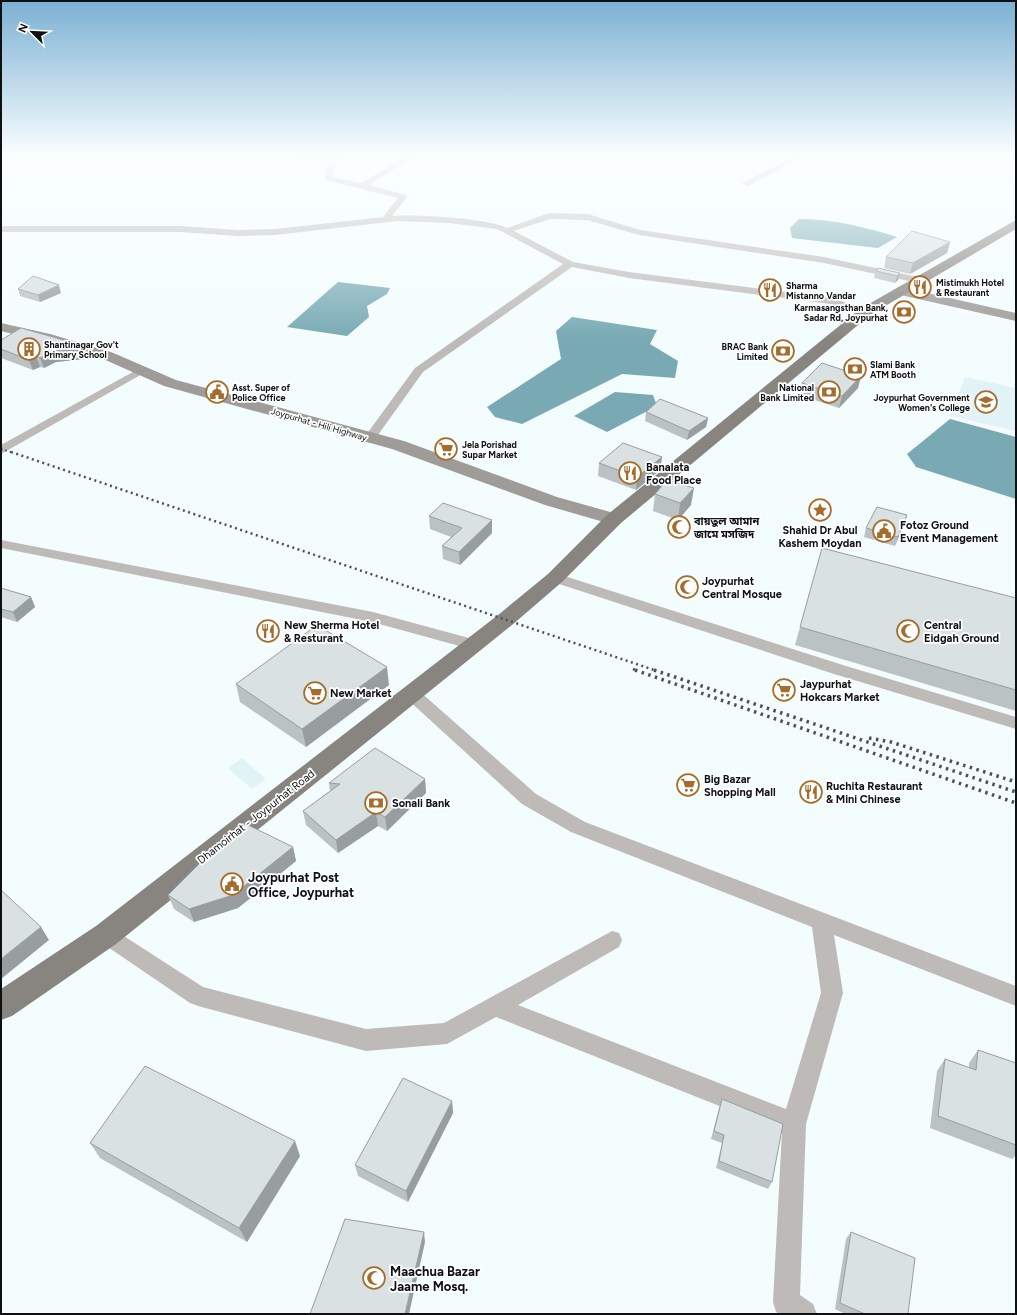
<svg xmlns="http://www.w3.org/2000/svg" width="1017" height="1315" font-family="Figtree,'Noto Sans Bengali',sans-serif">
<style>
.built{fill:#e2f3f7}
.water{fill:#79aab4}
.lines{fill:none;stroke-linecap:round;stroke-linejoin:round}
.street{fill:#bdbab8;fill-rule:evenodd}
.secondary{fill:#9e9b98;fill-rule:evenodd}
.primary{fill:#888480;fill-rule:evenodd}
.rail-far2{stroke:#4d5152;stroke-width:2;stroke-dasharray:1.5 3;stroke-linecap:butt}
.rail-far1{stroke:#4d5152;stroke-width:2.5;stroke-dasharray:2 3.5;stroke-linecap:butt}
.rail{stroke:#4d5152;stroke-width:3.5;stroke-dasharray:2.5 4.5;stroke-linecap:butt}
.wall{fill:#bbc2c3}
.shaded-wall{fill:#989e9f}
.building{fill:#d9e1e3;stroke:#989e9f}
.labels{text-anchor:middle;dominant-baseline:central;stroke-width:3.5;stroke-linejoin:round;paint-order:stroke}
.far-poi-label{font-size:9px;font-weight:bold;fill:#0e1011;stroke:#fff;text-anchor:start}
.far-street-label{font-size:9px;fill:#0e1011;stroke:#fff}
.poi-label{font-size:11px;font-weight:bold;fill:#0e1011;stroke:#fff;text-anchor:start}
.street-label{font-size:11px;fill:#0e1011;stroke:#fff}
.near-poi-label{font-size:13px;font-weight:bold;fill:#0e1011;stroke:#fff;text-anchor:start}
</style>
<rect width="100%" height="100%" fill="#f4fdfe"/>
<!-- built -->
<g class="built">
<polygon points="965,377 1016,388 1016,431 950,416"/>
<polygon points="242,758 266,779 252,789 228,768"/>
</g>
<!-- water -->
<g class="water">
<path d="M799 219C833 219 865 227 897 237L878 248 792 238 790 228Z"/>
<polygon points="338,282 390,288 387,294 367,306 369,317 347,336 287,327"/>
<polygon points="572,317 657,330 650,344 678,361 675,378 622,374 522,424 495,417 487,407 561,359 556,331"/>
<polygon points="615,392 653,395 657,406 607,432 574,416"/>
<polygon points="950,419 1016,437 1016,499 916,467 907,454"/>
</g>
<g class="lines">
<!-- street -->
<g class="street">
<path d="M288 155H309L332 158 334 155H342L332 171 333 177 361 183 407 155H417L369 185 406 195 407 197 392 216C414 214 489 218 507 228L549 213 588 214 640 230 824 257 918 277 923 280 918 283 824 263 639 235 587 220 550 219 514 231 573 262 629 272 832 298 869 310 870 312 865 315 831 304 629 278 572 267 423 372 373 442 369 443 363 439 415 368 563 264 497 229 449 223 398 221 275 235 238 236 180 232H1V226H180L238 230 275 229 383 217 398 198 326 180 324 171 330 163 292 157Z"/>
<polygon points="796,155 806,155 748,186 741,184"/>
<polygon points="140,368 146,371 144,373 1,454 1,445"/>
<polygon points="1,540 373,612 480,641 482,645 480,649 474,650 372,622 1,548"/>
<polygon points="555,573 846,666 1016,717 1016,729 834,674 550,581 548,578 550,575"/>
<polygon points="412,688 418,690 536,794 585,822 1016,986 1016,1006 834,935 843,993 806,1124 800,1295 813,1304 817,1314 780,1314 776,1312 773,1302 782,1131 496,1017 447,1044 366,1051 198,1006 190,1003 99,941 96,935 99,929 106,926 113,929 203,987 366,1029 444,1023 612,931 619,933 622,940 619,947 518,1005 786,1109 821,993 812,927 571,832 522,804 406,698 404,694 406,690"/>
</g>
<!-- secondary -->
<g class="secondary">
<polygon points="901,287 1016,313 1016,321 896,294 894,291 896,288"/>
<polygon points="1,323 50,334 111,352 176,380 404,441 557,497 621,515 623,519 621,523 614,525 545,505 392,449 164,386 101,358 41,341 1,331"/>
</g>
<!-- primary -->
<polygon class="primary" points="1016,220 1016,229 870,315 621,523 562,582 512,625 116,944 12,1016 1,1020 1,989 96,926 498,615 548,574 607,515 860,309"/>
<!-- rail-far2 -->
<polyline class="rail-far2" points="1,449 14,453"/>
<!-- rail-far1 -->
<g class="rail-far1">
<polyline points="11,452 657,671"/>
<polyline points="633,669 638,671"/>
</g>
<!-- rail -->
<g class="rail">
<polyline points="635,670 1016,803"/>
<polyline points="654,670 1016,792"/>
<polyline points="869,738 891,742 1016,782"/>
</g>
</g>
<!-- wall -->
<g class="wall">
<polygon points="950,242 947,253 910,274 884,268 886,257"/>
<polygon points="876,271 900,273 898,280 895,283 874,278"/>
<polygon points="18,289 61,293 40,302 20,296"/>
<polygon points="1,340 95,358 56,362 44,368 40,367 33,370 1,358"/>
<polygon points="861,376 858,388 839,408 799,395 802,383"/>
<polygon points="646,412 708,418 706,427 687,440 645,421"/>
<polygon points="662,457 660,470 636,490 598,476 599,463"/>
<polygon points="655,494 691,505 678,520 653,511"/>
<polygon points="907,515 904,524 895,546 864,537 866,528"/>
<polygon points="429,516 492,520 492,533 460,565 443,559 442,546 451,537 430,529"/>
<polygon points="1,588 31,597 35,607 17,622 1,617"/>
<polygon points="1016,598 1016,711 795,645 800,627"/>
<polygon points="236,684 389,685 306,747 240,702"/>
<polygon points="425,779 426,793 387,831 378,826 338,853 306,825 303,811 330,791 329,783"/>
<polygon points="293,847 296,861 238,908 194,922 174,909 168,895"/>
<polygon points="978,1050 1016,1063 1016,1155 1012,1159 930,1128 937,1071 945,1059 969,1068 969,1063"/>
<polygon points="722,1099 772,1182 768,1189 716,1168 722,1143 711,1139 719,1108"/>
<polygon points="452,1101 453,1113 408,1202 358,1176 355,1165"/>
<polygon points="90,1143 300,1156 247,1242 100,1158"/>
<polygon points="851,1232 908,1314 845,1314 835,1309 846,1239"/>
</g>
<!-- shaded-wall -->
<g class="shaded-wall">
<polygon points="950,242 947,253 910,274 913,263"/>
<polygon points="900,273 898,280 895,283 897,276"/>
<polygon points="59,285 61,293 40,302 38,295"/>
<polygon points="92,348 95,358 56,362 44,368 40,358 53,351"/>
<polygon points="36,356 40,367 33,370 29,360"/>
<polygon points="861,376 858,388 839,408 842,396"/>
<polygon points="708,418 706,427 687,440 689,431"/>
<polygon points="662,457 660,470 636,490 637,477"/>
<polygon points="694,488 691,505 678,520 680,503"/>
<polygon points="907,515 904,524 895,546 898,537"/>
<polygon points="492,520 492,533 460,565 459,552"/>
<polygon points="31,597 35,607 17,622 13,612"/>
<polygon points="387,667 389,685 306,747 302,729"/>
<polygon points="425,779 426,793 387,831 385,817"/>
<polygon points="376,812 378,826 338,853 336,840"/>
<polygon points="293,847 296,861 238,908 194,922 189,909"/>
<polygon points="41,927 49,940 1,979 1,959"/>
<polygon points="452,1101 453,1113 408,1202 406,1191"/>
<polygon points="295,1141 300,1156 247,1242 239,1228"/>
<polygon points="424,1232 425,1242 409,1314 405,1314"/>
</g>
<!-- building -->
<g class="building">
<polygon points="912,231 950,242 913,263 886,257"/>
<polygon points="878,268 900,273 897,276 876,271"/>
<polygon points="33,276 59,285 38,295 18,289"/>
<polygon points="21,328 92,348 53,351 40,358 36,356 29,360 1,349 1,340"/>
<polygon points="822,363 861,376 842,396 802,383"/>
<polygon points="660,399 708,418 689,431 646,412"/>
<polygon points="623,443 662,457 637,477 599,463"/>
<polygon points="667,480 694,488 680,503 655,494"/>
<polygon points="443,503 492,520 459,552 442,546 462,528 429,516"/>
<polygon points="877,507 907,515 898,537 866,528"/>
<polygon points="822,548 1016,598 1016,690 800,627"/>
<polygon points="1,588 31,597 13,612 1,609"/>
<polygon points="317,625 387,667 302,729 236,684"/>
<polygon points="375,748 425,779 385,817 376,812 336,840 303,811 340,784 329,783"/>
<polygon points="246,824 293,847 233,895 189,909 168,895 211,852"/>
<polygon points="1,890 41,927 1,959"/>
<polygon points="978,1050 1016,1063 1016,1145 938,1116 945,1059 976,1070"/>
<polygon points="145,1066 295,1141 239,1228 90,1143"/>
<polygon points="403,1078 452,1101 406,1191 355,1165"/>
<polygon points="722,1099 783,1124 772,1182 719,1161 724,1135 714,1131"/>
<polygon points="345,1219 424,1232 405,1314 310,1314"/>
<polygon points="851,1232 915,1258 908,1314 865,1314 840,1303"/>
</g>
<!-- sky -->
<linearGradient id="sky" x2="0" y2="1"><stop stop-color="#7bb0d3"/><stop offset="0.46" stop-color="#fafeff"/><stop offset="1" stop-color="#fafeff" stop-opacity="0"/></linearGradient>
<rect width="1017" height="339" fill="url(#sky)"/>
<!-- icons -->
<defs>
<g id="restaurant-ring" transform="scale(1.15)"><circle r="9.5" fill="#fff" stroke="#a56c2b" stroke-width="1.5"/><path d="M-5-6h1v4h1v-4h1v4h1v-4h1v5L-1.5 .5V6h-2V.5L-5-1ZM5-6V6H3V1.5H1.5Q1.5-4 5-6Z" fill="#a56c2b"/></g>
<g id="bank-ring" transform="scale(1.15)"><circle r="9.5" fill="#fff" stroke="#a56c2b" stroke-width="1.5"/><path d="M-6-4H6V4H-6ZM0-2.3a2.3 2.3 0 1 0 0 4.6a2.3 2.3 0 1 0 0-4.6Z" fill="#a56c2b"/></g>
<g id="building-ring" transform="scale(1.15)"><circle r="9.5" fill="#fff" stroke="#a56c2b" stroke-width="1.5"/><path d="M-4-6H4V6H1V3H-1V6H-4ZM-2.5-4.3h1.7v1.8h-1.7ZM.8-4.3h1.7v1.8H.8ZM-2.5-1h1.7V.8h-1.7ZM.8-1h1.7V.8H.8Z" fill="#a56c2b"/></g>
<g id="civic-ring" transform="scale(1.15)"><circle r="9.5" fill="#fff" stroke="#a56c2b" stroke-width="1.5"/><path d="M-.6-6.5H3V-4.5H.6V-3L4-1V1h2V6H-6V1h2V-1L-.6-3ZM-1.2 2.5V6h2.4V2.5Z" fill="#a56c2b"/></g>
<g id="university-ring" transform="scale(1.15)"><circle r="9.5" fill="#fff" stroke="#a56c2b" stroke-width="1.5"/><path d="M0-5L7-2L0 1L-7-2ZM-4 1L0 2.5L4 1V4Q0 6-4 4Z" fill="#a56c2b"/></g>
<g id="supermarket-ring" transform="scale(1.15)"><circle r="9.5" fill="#fff" stroke="#a56c2b" stroke-width="1.5"/><path d="M-6-5.5h2.5l.6 2H6L4.5 2H-2.5L-4.4-4H-6ZM-1.5 3.2a1.3 1.3 0 1 0 .1 0ZM3 3.2a1.3 1.3 0 1 0 .1 0Z" fill="#a56c2b"/></g>
<g id="sight-ring" transform="scale(1.15)"><circle r="9.5" fill="#fff" stroke="#a56c2b" stroke-width="1.5"/><path d="M0-6L1.8-2.2L6-1.7L2.9 1.2L3.7 5.4L0 3.3L-3.7 5.4L-2.9 1.2L-6-1.7L-1.8-2.2Z" fill="#a56c2b"/></g>
<g id="mosque-ring" transform="scale(1.15)"><circle r="9.5" fill="#fff" stroke="#a56c2b" stroke-width="1.5"/><path d="M3.5-4.9A6 6 0 1 0 3.5 4.9A5 5 0 1 1 3.5-4.9Z" fill="#a56c2b"/></g>
</defs>
<g fill-rule="evenodd">
<use href="#restaurant-ring" x="920" y="287"/>
<use href="#restaurant-ring" x="770" y="290"/>
<use href="#bank-ring" x="904" y="312"/>
<use href="#building-ring" x="29" y="349"/>
<use href="#bank-ring" x="783" y="351"/>
<use href="#bank-ring" x="855" y="369"/>
<use href="#civic-ring" x="217" y="392"/>
<use href="#bank-ring" x="829" y="392"/>
<use href="#university-ring" x="986" y="402"/>
<use href="#supermarket-ring" x="446" y="449"/>
<use href="#restaurant-ring" x="630" y="473"/>
<use href="#sight-ring" x="820" y="510"/>
<use href="#mosque-ring" x="679" y="527"/>
<use href="#civic-ring" x="884" y="531"/>
<use href="#mosque-ring" x="687" y="587"/>
<use href="#restaurant-ring" x="268" y="631"/>
<use href="#mosque-ring" x="908" y="631"/>
<use href="#supermarket-ring" x="784" y="690"/>
<use href="#supermarket-ring" x="315" y="693"/>
<use href="#supermarket-ring" x="688" y="785"/>
<use href="#restaurant-ring" x="811" y="792"/>
<use href="#bank-ring" x="376" y="803"/>
<use href="#civic-ring" x="232" y="884"/>
<use href="#mosque-ring" x="374" y="1278"/>
</g>
<g class="labels">
<!-- far-poi labels -->
<g class="far-poi-label">
<text x="936" y="282">Mistimukh Hotel<tspan x="936" dy="10">&amp; Restaurant</tspan></text>
<text x="786" y="285">Sharma<tspan x="786" dy="10">Mistanno Vandar</tspan></text>
<text x="888" y="307" text-anchor="end">Karmasangsthan Bank,<tspan x="888" dy="10">Sadar Rd, Joypurhat</tspan></text>
<text x="44" y="344">Shantinagar Gov't<tspan x="44" dy="10">Primary School</tspan></text>
<text x="768" y="346" text-anchor="end">BRAC Bank<tspan x="768" dy="10">Limited</tspan></text>
<text x="870" y="364">Slami Bank<tspan x="870" dy="10">ATM Booth</tspan></text>
<text x="232" y="387">Asst. Super of<tspan x="232" dy="10">Police Office</tspan></text>
<text x="814" y="387" text-anchor="end">National<tspan x="814" dy="10">Bank Limited</tspan></text>
<text x="970" y="397" text-anchor="end">Joypurhat Government<tspan x="970" dy="10">Women's College</tspan></text>
<text x="462" y="444">Jela Porishad<tspan x="462" dy="10">Supar Market</tspan></text>
</g>
<!-- far-street labels -->
<g class="far-street-label">
<text transform="translate(319 424) rotate(16)">Joypurhat - Hili Highway</text>
</g>
<!-- poi labels -->
<g class="poi-label">
<text x="646" y="467">Banalata<tspan x="646" dy="13">Food Place</tspan></text>
<text x="694" y="521">বায়তুল আমান<tspan x="694" dy="13">জামে মসজিদ</tspan></text>
<text x="900" y="525">Fotoz Ground<tspan x="900" dy="13">Event Management</tspan></text>
<text x="820" y="530" text-anchor="middle">Shahid Dr Abul<tspan x="820" dy="13">Kashem Moydan</tspan></text>
<text x="702" y="581">Joypurhat<tspan x="702" dy="13">Central Mosque</tspan></text>
<text x="284" y="625">New Sherma Hotel<tspan x="284" dy="13">&amp; Resturant</tspan></text>
<text x="924" y="625">Central<tspan x="924" dy="13">Eidgah Ground</tspan></text>
<text x="800" y="684">Jaypurhat<tspan x="800" dy="13">Hokcars Market</tspan></text>
<text x="330" y="693">New Market</text>
<text x="704" y="779">Big Bazar<tspan x="704" dy="13">Shopping Mall</tspan></text>
<text x="826" y="786">Ruchita Restaurant<tspan x="826" dy="13">&amp; Mini Chinese</tspan></text>
<text x="392" y="803">Sonali Bank</text>
</g>
<!-- street labels -->
<g class="street-label">
<text transform="translate(256 817) rotate(-38)">Dhamoirhat - Joypurhat Road</text>
</g>
<!-- near-poi labels -->
<g class="near-poi-label">
<text x="248" y="877">Joypurhat Post<tspan x="248" dy="15">Office, Joypurhat</tspan></text>
<text x="390" y="1271">Maachua Bazar<tspan x="390" dy="15">Jaame Mosq.</tspan></text>
</g>
</g>
<!-- border -->
<rect width="1017" height="1315" fill="none" stroke="#0e1011" stroke-width="4"/>
<!-- north arrow -->
<g transform="translate(32 32) rotate(294)" stroke="#ffffff" stroke-width="3" paint-order="stroke">
<path d="M0-3L7 15L0 10L-7 15Z" fill="#0e1011"/>
<text y="-6" font-size="11" font-weight="bold" text-anchor="middle" fill="#0e1011">N</text>
</g>
</svg>
